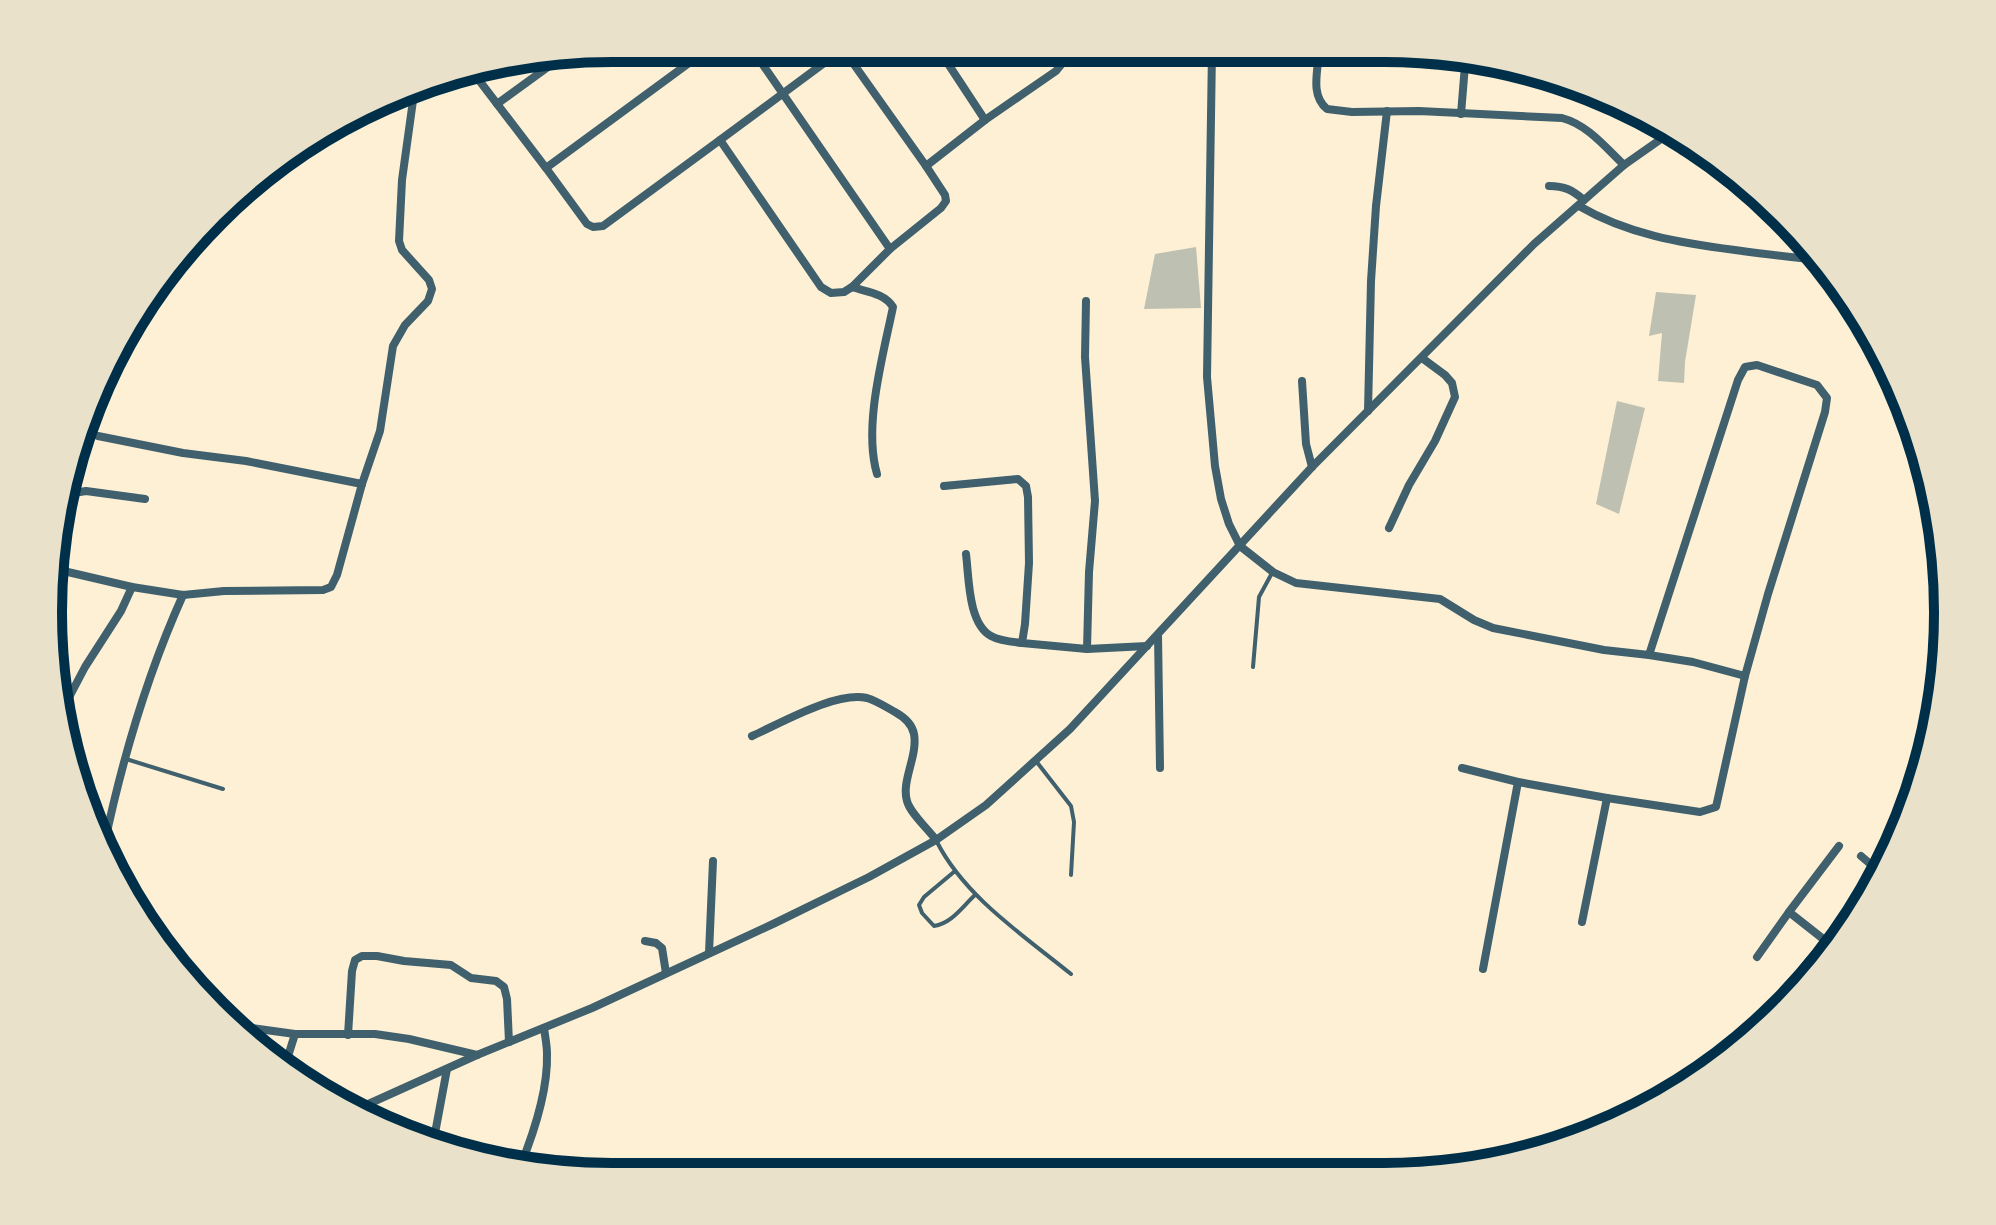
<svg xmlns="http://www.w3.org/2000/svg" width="1996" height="1225" font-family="Karla,sans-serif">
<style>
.building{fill:#bec0b2}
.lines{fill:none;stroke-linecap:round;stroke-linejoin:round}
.service{stroke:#3f606c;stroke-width:4}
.minor{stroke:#3f606c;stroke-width:8}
.rim{fill:none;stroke:#003049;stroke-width:10}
</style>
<rect width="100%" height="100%" fill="#fdf0d5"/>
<!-- building -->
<g class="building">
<polygon points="1196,247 1201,308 1144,309 1155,254"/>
<polygon points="1656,292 1696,295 1685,362 1684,383 1658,381 1662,333 1649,336"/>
<polygon points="1617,401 1645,408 1619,514 1596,504"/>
</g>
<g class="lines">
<!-- service -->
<g class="service">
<polyline points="1253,667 1259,597 1272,573"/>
<polyline points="126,759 223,789"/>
<polyline points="1036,761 1071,806 1074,822 1071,875"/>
<path d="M937 842C965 897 1023 935 1071 974"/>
<path d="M955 871 924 897 919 905 922 913 934 926C952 923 962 907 975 895"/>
</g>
<!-- minor -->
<g class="minor">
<polyline points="752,49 890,249"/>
<polyline points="939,50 985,120 1056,71 1065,60 1067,51"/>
<polyline points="1212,51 1207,377 1215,466 1221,499 1229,524 1240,546 1273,572 1296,583 1440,599 1474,620 1493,628 1604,650 1649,655 1738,380 1745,367 1757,365 1817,385 1827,398 1825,412 1768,594 1745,676 1716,807 1700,812 1607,798 1518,782 1462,768"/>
<path d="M1319 52C1318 71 1310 95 1327 109L1352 112 1419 111 1562 118C1588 125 1605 147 1624 165"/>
<polyline points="472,71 546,168 708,49"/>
<polyline points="497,104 563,56"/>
<polyline points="1461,114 1465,65 1468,58 1471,56"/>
<polyline points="1668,134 1682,151 1694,158 1727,165"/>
<polyline points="720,140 843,49 926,166 985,120"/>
<polyline points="546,168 587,224 593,227 603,226 720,140 821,287 831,293 844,292 852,287 890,249 941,208 946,201 945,195 926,166"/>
<path d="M1549 186C1565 186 1572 190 1584 200"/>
<path d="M1579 206C1627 234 1680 243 1735 250 1764 254 1793 258 1822 260"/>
<path d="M852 287C867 292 884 293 893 307 883 356 863 426 877 474"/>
<polyline points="1086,301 1085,357 1095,501 1089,572 1087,649"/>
<polyline points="1302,381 1306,444 1312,467"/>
<polyline points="1368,411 1371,281 1376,206 1387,111"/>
<polyline points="98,436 183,453 246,461 362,484"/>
<polyline points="944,486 1018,479 1026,486 1028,497 1029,563 1025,624 1022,643 1087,649 1147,646"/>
<polyline points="62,526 69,500 74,493 86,491 145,499"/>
<polyline points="1389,528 1409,485 1435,441 1455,397 1452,383 1445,375 1422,358"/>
<path d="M966 554C969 578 968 623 991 636 1000 641 1012 642 1022 643"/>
<polyline points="55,569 132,587 183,595 224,591 323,590 331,587 337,575 362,484 380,431 393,346 405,325 428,301 432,289 429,280 402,250 399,241 402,180 415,86"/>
<polyline points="1158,635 1160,768"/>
<polyline points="1649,655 1693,662 1745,676"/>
<polyline points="64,707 85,667 121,611 132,587"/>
<path d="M752 736C781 723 836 691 867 698 877 701 886 707 895 712 904 717 912 723 914 734 918 756 901 781 907 801 910 813 928 829 936 840"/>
<path d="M104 846C122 760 147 675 183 595"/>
<polyline points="1861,856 1882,874"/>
<polyline points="1582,922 1607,798"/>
<polyline points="645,941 656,943 662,948 666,973"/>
<polyline points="1836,949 1789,912 1839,846"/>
<polyline points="709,953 713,861"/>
<polyline points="1757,957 1789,912"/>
<polyline points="1483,969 1518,782"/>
<polyline points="237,1026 295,1034 375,1034 409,1039 477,1055"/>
<polyline points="348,1035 352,971 355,960 362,956 377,956 404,961 451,965 471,978 496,981 504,987 507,999 509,1042"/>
<polyline points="284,1069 295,1034"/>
<polyline points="355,1110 477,1055 592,1008 775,923 869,877 936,840 986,805 1070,729 1312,467 1534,244 1624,165 1671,132"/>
<polyline points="433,1144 447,1069"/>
<path d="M520 1167C533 1135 548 1089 547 1054 547 1045 545 1036 544 1028"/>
</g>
</g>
<!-- crop -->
<path d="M0 0H1996V1225H0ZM612 62H1384A550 550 0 0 1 1934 612V613A550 550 0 0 1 1384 1163H612A550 550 0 0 1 62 613V612A550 550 0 0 1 612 62Z" fill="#e9e1ca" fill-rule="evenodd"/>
<path class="rim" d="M612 62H1384A550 550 0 0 1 1934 612V613A550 550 0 0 1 1384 1163H612A550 550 0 0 1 62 613V612A550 550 0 0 1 612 62Z"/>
</svg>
